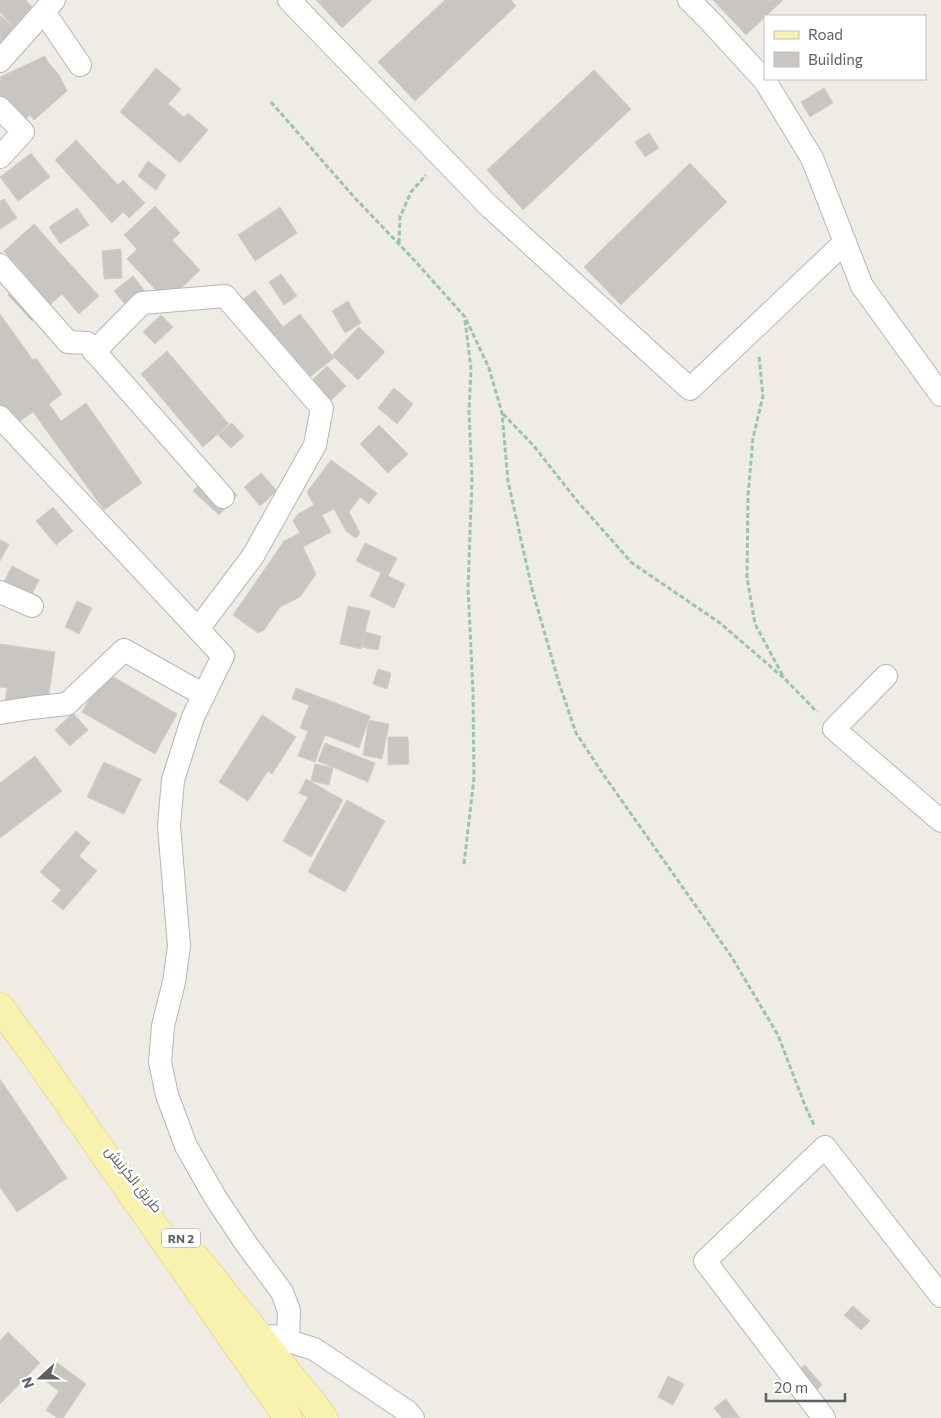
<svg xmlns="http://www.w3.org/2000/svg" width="941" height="1418" font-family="Commissioner,Cairo,sans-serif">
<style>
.building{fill:#c9c6c2;stroke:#d2cec3}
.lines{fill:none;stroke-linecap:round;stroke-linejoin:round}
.street-casing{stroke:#b5b6ba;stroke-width:24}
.primary-casing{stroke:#e7cb64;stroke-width:29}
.path{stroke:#9cc4ab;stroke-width:3;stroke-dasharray:5 2.5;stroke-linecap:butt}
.street{stroke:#fff;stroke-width:22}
.primary{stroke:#f9f2ae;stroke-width:28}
.labels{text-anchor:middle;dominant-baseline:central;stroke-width:5;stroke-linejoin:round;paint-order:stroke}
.shield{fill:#fff;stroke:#8d8f92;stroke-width:1}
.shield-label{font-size:12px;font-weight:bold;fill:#5c5f64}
.street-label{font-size:14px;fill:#5c5f64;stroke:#fff}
</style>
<rect width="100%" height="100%" fill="#eeece4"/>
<!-- building -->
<g class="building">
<polygon points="0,0 26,0 34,9 14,28 0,12"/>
<polygon points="316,0 372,0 342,28"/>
<polygon points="445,0 511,0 516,6 415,101 378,62"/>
<polygon points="713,0 783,0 746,35"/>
<polygon points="0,15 14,28 0,44"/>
<polygon points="45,56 48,62 59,75 67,91 34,120 30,115 10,132 0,120 0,77"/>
<polygon points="156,68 181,89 168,104 184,117 188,113 208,130 180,163 120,112"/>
<polygon points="594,70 631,109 523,210 487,170"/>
<polygon points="824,88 833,103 810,117 801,102"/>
<polygon points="649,133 659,148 645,157 635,142"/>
<polygon points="76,140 118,185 123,180 145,203 129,218 123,212 112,223 55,160"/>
<polygon points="31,153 50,177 18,201 0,177"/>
<polygon points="148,161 166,175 156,190 138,176"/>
<polygon points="690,163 727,202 621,305 584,267"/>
<polygon points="4,199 17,218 0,229 0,201"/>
<polygon points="155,206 180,233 172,240 200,270 167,302 127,259 137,249 124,235"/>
<polygon points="280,207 297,233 255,261 238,235"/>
<polygon points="77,208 89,225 60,244 49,227"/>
<polygon points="34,224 99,296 79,314 62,294 32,321 8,295 27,277 4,251"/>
<polygon points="121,249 122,278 104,279 102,251"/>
<polygon points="281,274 297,296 284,305 269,282"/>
<polygon points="133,276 151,299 133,314 114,291"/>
<polygon points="255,290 283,327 300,314 334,358 298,386 236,305"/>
<polygon points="348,301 361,323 345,333 332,311"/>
<polygon points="0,314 33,360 36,358 62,394 49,404 61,421 86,403 142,483 104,510 33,412 10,428 0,414"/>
<polygon points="161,315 173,327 155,344 143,332"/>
<polygon points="359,327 385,352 358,380 332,355"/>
<polygon points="167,351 229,424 203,447 141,374"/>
<polygon points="327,366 346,386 325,406 306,386"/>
<polygon points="394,388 413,404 397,424 378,408"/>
<polygon points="232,423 244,436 231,448 218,435"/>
<polygon points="379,425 408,454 388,473 360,444"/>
<polygon points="331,460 377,493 369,504 360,497 349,512 360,533 356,538 346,531 334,509 322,515 331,532 303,547 316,574 300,597 280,607 264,630 258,633 233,615 284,541 300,533 293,521 298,514 314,505 307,492"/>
<polygon points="211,471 237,495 219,515 193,491"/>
<polygon points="261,473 277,491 260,506 244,487"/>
<polygon points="53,507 73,531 56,545 36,521"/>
<polygon points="0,540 9,544 0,561"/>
<polygon points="365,543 397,558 388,576 405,584 394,608 370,596 381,573 356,561"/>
<polygon points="12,566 39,580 24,611 0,590"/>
<polygon points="77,601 92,608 79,634 65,627"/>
<polygon points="348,606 370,611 361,649 340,644"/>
<polygon points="365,632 381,636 378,650 362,647"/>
<polygon points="0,644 55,652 47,708 5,703 7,688 0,687"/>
<polygon points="378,669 391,673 387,689 373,684"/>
<polygon points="105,672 177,714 155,754 82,712"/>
<polygon points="296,688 370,716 359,748 325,735 315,762 298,756 308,731 300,728 309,705 292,699"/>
<polygon points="73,713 88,730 70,746 55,730"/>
<polygon points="262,715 296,737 272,774 268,771 248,801 219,782"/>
<polygon points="369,720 389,724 382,759 363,755"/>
<polygon points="388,737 408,737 409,764 388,765"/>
<polygon points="325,743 375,763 368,782 318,761"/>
<polygon points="35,756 62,791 0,838 0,783"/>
<polygon points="104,762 141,779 124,814 87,797"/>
<polygon points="315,764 333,768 329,785 311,781"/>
<polygon points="306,779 343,800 311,857 283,841 308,797 299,793"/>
<polygon points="347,800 385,821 345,892 308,872"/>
<polygon points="76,831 90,843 79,856 97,871 63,910 52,901 61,890 40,872"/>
<polygon points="0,1079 67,1178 17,1212 0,1187"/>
<polygon points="853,1306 870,1321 861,1330 844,1315"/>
<polygon points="8,1332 40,1363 0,1404 0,1341"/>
<polygon points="55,1361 86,1384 63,1418 57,1418 46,1410 59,1391 42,1379"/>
<polygon points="805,1365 822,1385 803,1402 786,1382"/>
<polygon points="668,1376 684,1384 673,1405 658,1397"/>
<polygon points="726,1399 740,1418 722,1418 714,1408"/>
</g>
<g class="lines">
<!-- street casing -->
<g class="street-casing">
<g id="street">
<polyline points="289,0 490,207 690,389 845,242"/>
<polyline points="689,0 710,21 765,81 812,158 862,286 941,395"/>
<polyline points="44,12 80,65"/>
<polyline points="0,61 54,0"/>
<polyline points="0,108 23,132 0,157"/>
<polyline points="0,265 68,342 87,343 223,497"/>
<polyline points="94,352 142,303 225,296 322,408 315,445 253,556 198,629"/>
<polyline points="0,417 223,656 193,717 173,780 169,826 179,946 174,982 163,1026 160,1062 167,1095 186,1146 215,1197 247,1245 282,1292 289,1311 288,1341"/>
<polyline points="0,592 32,606"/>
<polyline points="886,676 834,729 941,821"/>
<polyline points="0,713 31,708 67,704 124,650 204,695"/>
<polyline points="273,1336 314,1349 408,1412 413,1418"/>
<polyline points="824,1418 705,1261 825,1147 941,1296"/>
</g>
</g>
<!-- primary casing -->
<g class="primary-casing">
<g id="primary">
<polyline points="0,1007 37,1058 288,1418"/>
<polyline points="197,1259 324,1418"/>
</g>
</g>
<!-- path -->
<g class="path">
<polyline points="271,102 354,197 416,262 465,317 489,368 502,413 508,481 532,589 559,683 576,733 603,774 731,956 778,1035 806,1108 815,1127"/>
<polyline points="399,243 400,217 411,192 426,175"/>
<polyline points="759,357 763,396 753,438 748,496 747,577 755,624 783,676"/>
<polyline points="503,414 533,445 578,502 632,563 720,623 785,679 817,712"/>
<polyline points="464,864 474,778 473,691 468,588 472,479 469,412 471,369 465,320"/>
</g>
<!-- street -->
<use href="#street" class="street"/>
<!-- primary -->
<use href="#primary" class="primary"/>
</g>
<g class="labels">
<!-- shield labels -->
<rect class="shield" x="162" y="1228.5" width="38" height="19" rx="4"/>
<g class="shield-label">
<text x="181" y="1238">RN 2</text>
</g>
<!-- street labels -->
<g class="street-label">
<text transform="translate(134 1179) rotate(51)">طريق الكرنيش</text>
</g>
</g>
<!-- legend -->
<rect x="764" y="15" width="162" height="65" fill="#ffffff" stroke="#bebfc1"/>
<rect x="774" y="31" width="25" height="8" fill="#f9f2ae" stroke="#bebfc1"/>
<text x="808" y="40" font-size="15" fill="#5c5f64">Road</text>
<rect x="774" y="52" width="25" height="15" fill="#c9c6c2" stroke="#bebfc1"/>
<text x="808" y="65" font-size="15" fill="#5c5f64">Building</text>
<!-- north arrow -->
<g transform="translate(40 1378) rotate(249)" stroke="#ffffff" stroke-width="4" paint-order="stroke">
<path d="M0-4L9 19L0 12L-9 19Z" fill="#5c5f64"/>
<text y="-8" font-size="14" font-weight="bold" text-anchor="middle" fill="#5c5f64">N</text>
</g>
<!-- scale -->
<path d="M766 1393v8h79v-8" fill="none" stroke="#5c5f64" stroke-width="2.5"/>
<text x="774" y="1393" font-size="15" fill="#5c5f64" stroke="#ffffff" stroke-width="4" paint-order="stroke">20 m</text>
</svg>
